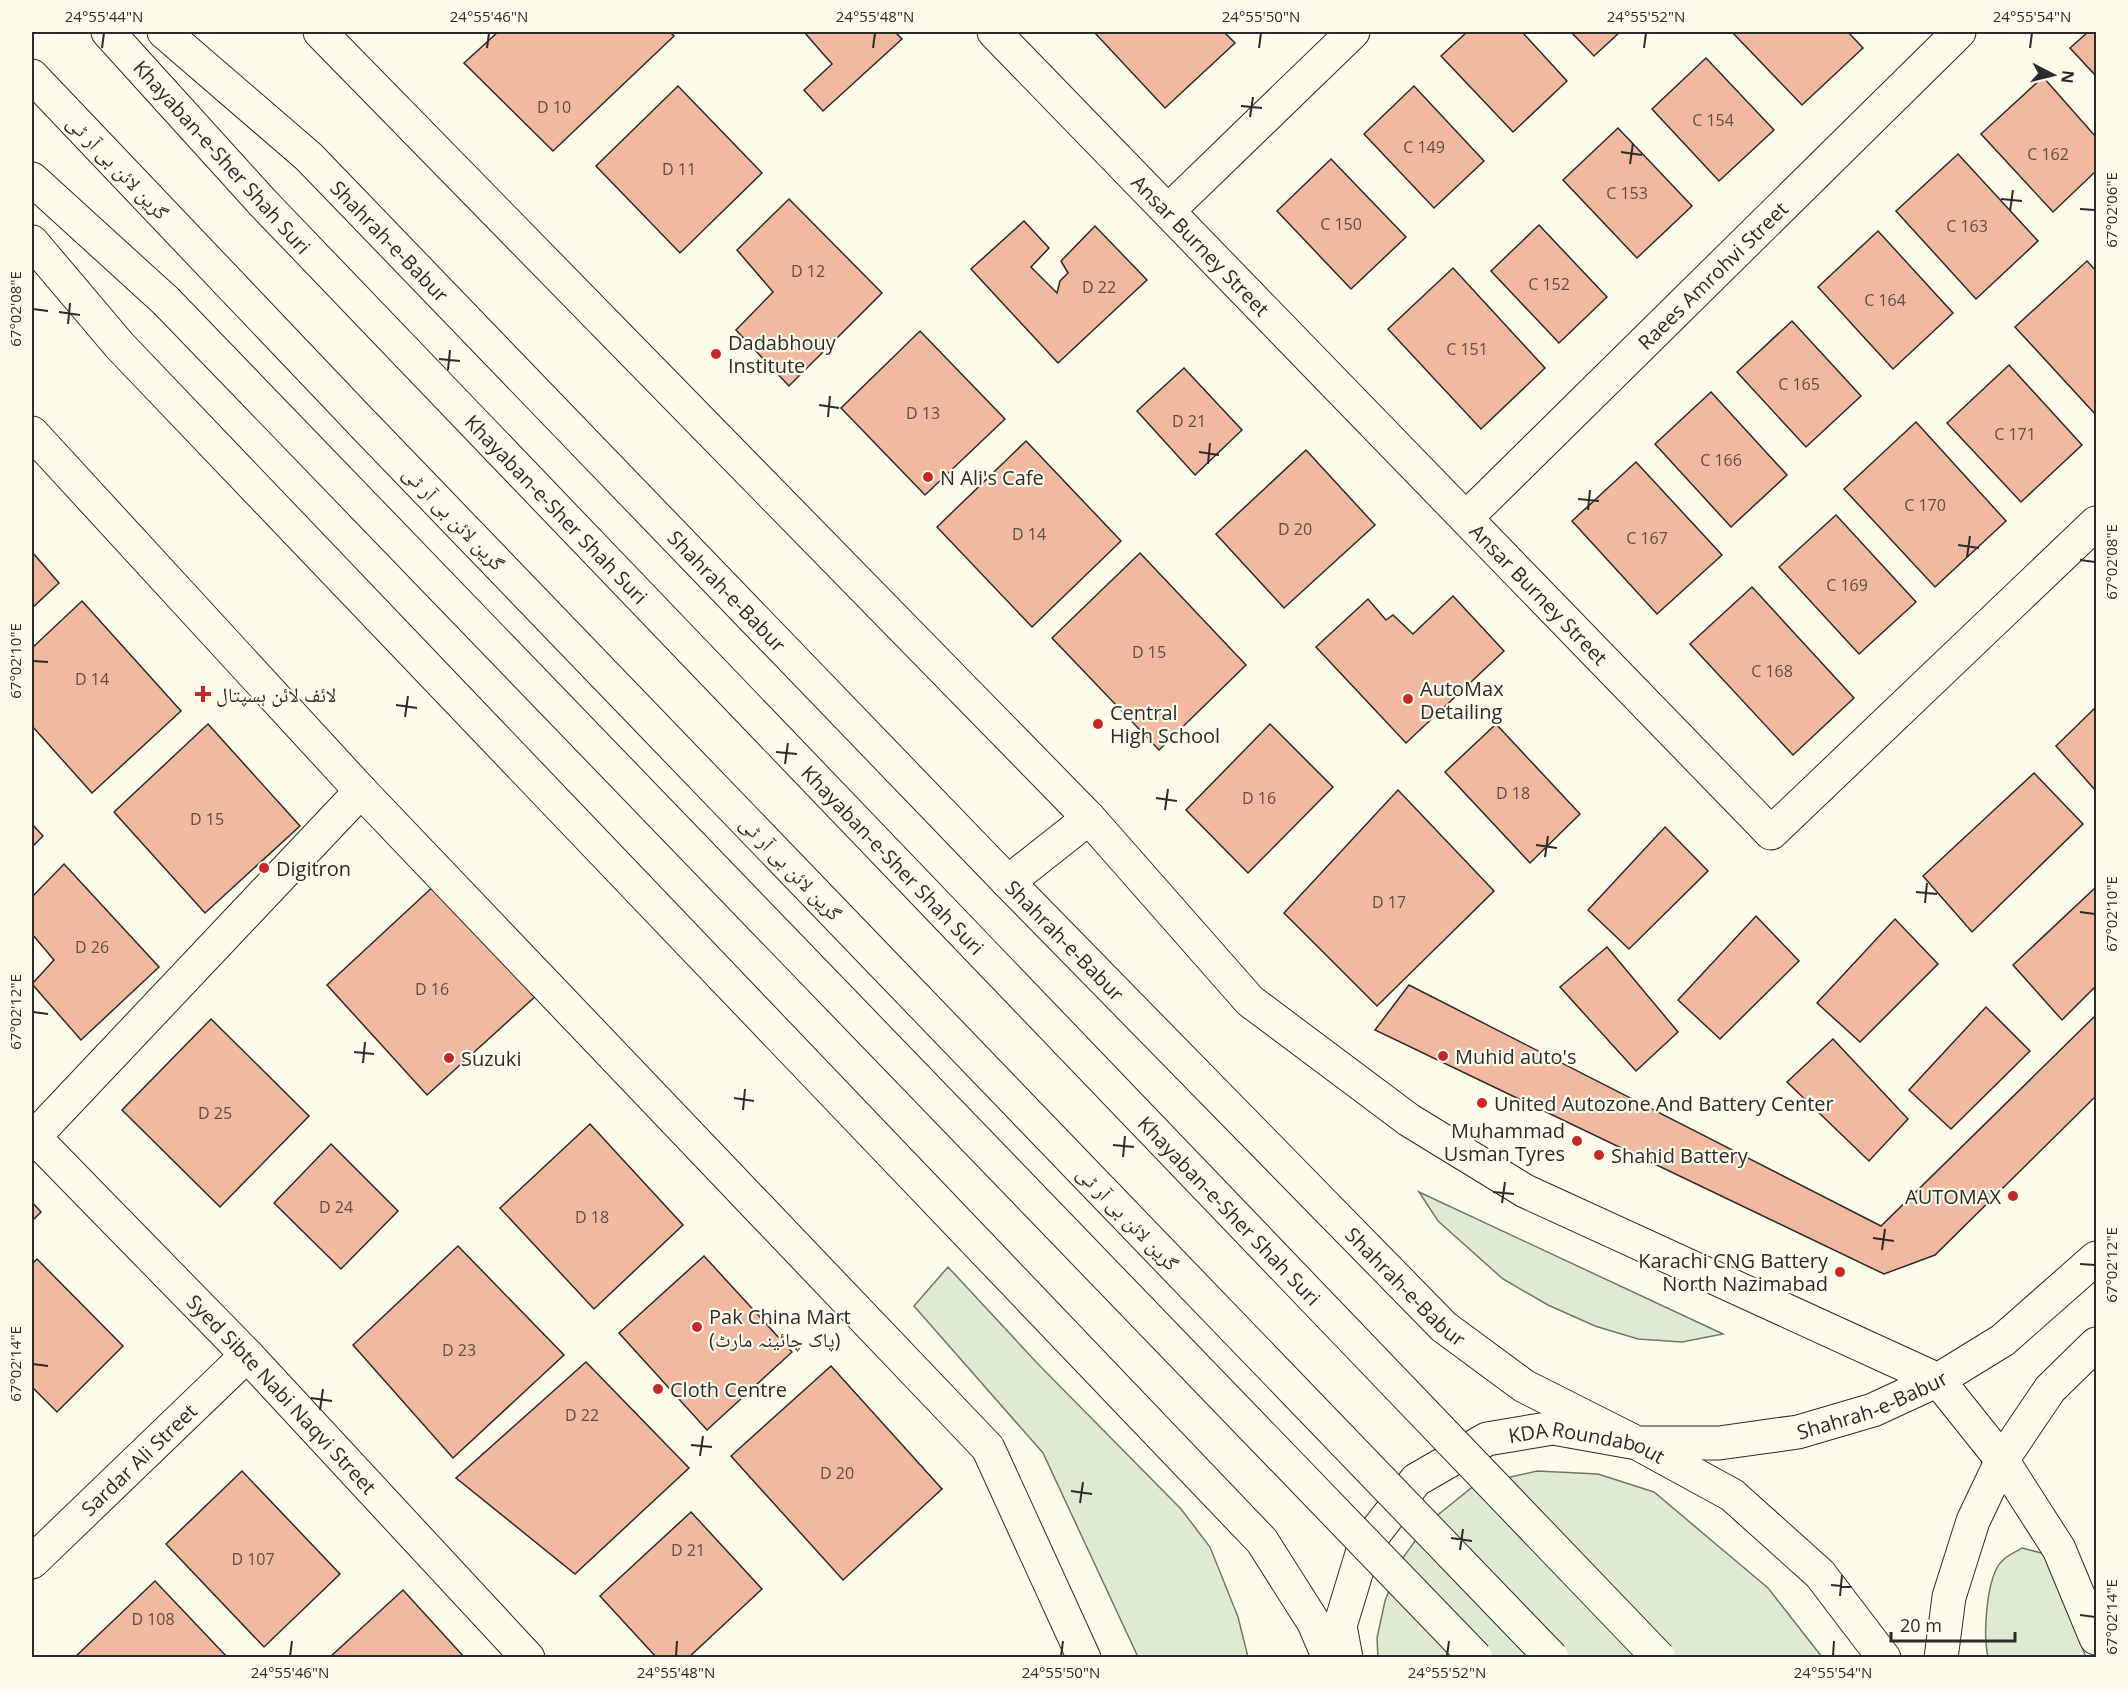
<svg xmlns="http://www.w3.org/2000/svg" width="2128" height="1689" font-family="'Open Sans','Noto Naskh Arabic',sans-serif">
<style>
.green{fill:#deebd1;stroke:#74746e;stroke-width:1.5}
.building{fill:#f2b8a0;stroke:#2b2b2b;stroke-width:1.5}
.lines{fill:none;stroke-linecap:round;stroke-linejoin:round}
.minor-casing{stroke:#2b2b2b;stroke-width:35}
.major-casing{stroke:#2b2b2b;stroke-width:35}
.minor{stroke:#fdfbea;stroke-width:33}
.major{stroke:#fdfbea;stroke-width:33}
.minor-bridge-casing{stroke:#2b2b2b;stroke-width:35;stroke-linecap:butt}
.major-bridge-casing{stroke:#2b2b2b;stroke-width:35;stroke-linecap:butt}
.minor-bridge{stroke:#fdfbea;stroke-width:33}
.major-bridge{stroke:#fdfbea;stroke-width:33}
.ticks{fill:none;stroke:#2b2b2b;stroke-width:2}
.poi-dot{fill:#c62828;stroke:#fdfbea;stroke-width:2}
.labels{text-anchor:middle;dominant-baseline:central;stroke-width:4.5;stroke-linejoin:round;paint-order:stroke}
.number-label{font-size:16px;fill:#5d4e48}
.street-label{font-size:20px;fill:#2b2b2b;stroke:#fdfbea}
.poi-label{font-size:20px;fill:#2b2b2b;stroke:#fdfbea;text-anchor:start}
.neatline{fill:none;stroke:#2b2b2b;stroke-width:2}
.ticks-label{font-size:15px;text-anchor:middle;fill:#2b2b2b}
</style>
<rect width="100%" height="100%" fill="#fdfbea"/>
<!-- green -->
<g class="green">
<polygon points="1419,1192 1723,1334 1682,1342 1638,1339 1595,1326 1548,1305 1503,1279 1438,1221"/>
<polygon points="948,1267 1038,1364 1181,1509 1210,1547 1238,1617 1248,1657 1138,1657 1043,1453 914,1306"/>
<polygon points="1537,1471 1598,1474 1654,1492 1768,1588 1822,1657 1378,1658 1377,1638 1385,1601 1399,1563 1429,1522 1475,1485"/>
<path d="M2022 1548 2045 1554 2086 1657H1988C1983 1635 1986 1577 2002 1561 2007 1555 2016 1552 2022 1548Z"/>
</g>
<!-- building -->
<g class="building">
<polygon points="498,32 670,32 674,36 553,151 464,63"/>
<polygon points="804,32 895,32 902,39 823,111 804,90 832,64"/>
<polygon points="1094,32 1224,32 1235,43 1165,108"/>
<polygon points="1467,32 1522,32 1567,81 1513,132 1441,56"/>
<polygon points="1571,32 1620,32 1594,56"/>
<polygon points="1732,32 1848,32 1863,48 1802,105"/>
<polygon points="2088,32 2096,32 2096,76 2070,48"/>
<polygon points="1706,58 1774,130 1719,181 1652,109"/>
<polygon points="2043,77 2096,137 2096,171 2053,212 1981,134"/>
<polygon points="678,86 762,173 680,253 596,166"/>
<polygon points="1414,86 1484,161 1434,208 1364,134"/>
<polygon points="1618,128 1692,206 1637,258 1563,180"/>
<polygon points="1958,154 2038,241 1976,299 1896,211"/>
<polygon points="1331,159 1406,237 1351,289 1277,211"/>
<polygon points="789,199 882,293 789,386 736,330 773,292 737,250"/>
<polygon points="1024,221 1049,248 1031,267 1057,293 1060,281 1068,273 1061,261 1095,226 1147,280 1058,363 971,269"/>
<polygon points="1539,225 1607,297 1559,343 1491,271"/>
<polygon points="1878,231 1953,313 1893,369 1818,287"/>
<polygon points="2087,261 2096,271 2096,415 2015,327"/>
<polygon points="1453,268 1545,368 1481,429 1388,329"/>
<polygon points="1792,321 1861,396 1806,447 1737,372"/>
<polygon points="920,331 1005,419 925,495 841,408"/>
<polygon points="2009,365 2082,445 2021,502 1947,423"/>
<polygon points="1184,368 1242,430 1195,475 1137,411"/>
<polygon points="1711,392 1787,475 1731,527 1655,444"/>
<polygon points="1916,422 2006,521 1935,587 1844,489"/>
<polygon points="1026,441 1121,541 1032,627 937,527"/>
<polygon points="1306,450 1375,525 1284,608 1216,534"/>
<polygon points="1636,462 1722,555 1657,614 1572,521"/>
<polygon points="1836,515 1916,602 1859,654 1779,567"/>
<polygon points="32,552 59,583 32,608"/>
<polygon points="1140,553 1246,665 1159,750 1052,638"/>
<polygon points="1752,587 1854,698 1793,755 1690,644"/>
<polygon points="1453,596 1504,651 1406,743 1316,647 1368,599 1386,620 1393,615 1413,634"/>
<polygon points="82,601 181,711 92,793 32,726 32,648"/>
<polygon points="2096,707 2096,791 2056,746"/>
<polygon points="208,724 300,826 205,913 114,812"/>
<polygon points="1270,724 1333,787 1248,873 1186,810"/>
<polygon points="1496,724 1580,814 1530,863 1445,772"/>
<polygon points="2034,773 2083,824 1972,932 1923,876"/>
<polygon points="1398,790 1494,891 1377,1006 1284,913"/>
<polygon points="32,824 43,836 32,847"/>
<polygon points="1665,827 1708,871 1629,949 1588,910"/>
<polygon points="64,864 159,967 81,1040 32,984 54,960 32,934 32,897"/>
<polygon points="437,883 538,994 427,1095 327,985"/>
<polygon points="2096,887 2096,986 2062,1020 2013,965"/>
<polygon points="1756,916 1799,961 1720,1039 1678,1000"/>
<polygon points="1895,919 1938,964 1860,1042 1817,1003"/>
<polygon points="1607,947 1678,1032 1636,1071 1560,987"/>
<polygon points="1409,985 1881,1226 2096,1015 2096,1096 1935,1255 1884,1274 1375,1030"/>
<polygon points="1986,1007 2030,1051 1951,1129 1909,1090"/>
<polygon points="211,1019 309,1116 220,1207 122,1110"/>
<polygon points="1833,1039 1908,1119 1869,1161 1787,1082"/>
<polygon points="590,1124 683,1225 594,1309 500,1208"/>
<polygon points="331,1144 398,1211 341,1269 274,1203"/>
<polygon points="32,1202 41,1212 32,1221"/>
<polygon points="458,1246 564,1355 453,1458 353,1345"/>
<polygon points="704,1256 792,1352 707,1430 619,1333"/>
<polygon points="37,1259 123,1346 57,1412 32,1387 32,1264"/>
<polygon points="586,1362 689,1468 575,1574 456,1478"/>
<polygon points="831,1366 942,1489 843,1580 731,1456"/>
<polygon points="242,1471 340,1574 264,1647 166,1544"/>
<polygon points="691,1512 762,1589 688,1658 657,1658 600,1596"/>
<polygon points="155,1581 228,1658 74,1658"/>
<polygon points="403,1590 465,1658 329,1658"/>
</g>
<g class="lines">
<!-- minor casing -->
<g class="minor-casing">
<g id="minor">
<polyline points="320,32 1089,818 1250,1001 1409,1120 1525,1191 1938,1380 2002,1460 2059,1549 2096,1638"/>
<path id="s1" d="M994 32 1771 833 2096 523"/>
<polyline points="32,76 364,425"/>
<polyline points="1168,211 1353,32"/>
<polyline points="32,433 361,791 988,1448 1084,1658"/>
<path id="s2" d="M1466 518 1959 32"/>
<polyline points="1008,882 1089,818"/>
<path id="s3" d="M32 1135 247 1355 528 1658"/>
<polyline points="34,1137 361,791"/>
<path id="s4" d="M32 1562 247 1355"/>
</g>
</g>
<!-- major casing -->
<g class="major-casing">
<g id="major">
<polyline points="108,32 263,203"/>
<path id="s5" d="M164 32 309 157 1008 882 1444 1327 1524 1386 1637 1443H1719L1798 1432 1873 1410 1938 1380 2003 1340 2096 1258"/>
<polyline points="32,179 166,301"/>
<polyline points="32,242 120,346 1262,1541 1314,1623 1329,1658"/>
<path id="s6" d="M1346 1658 1340 1626 1364 1547 1416 1480 1487 1439 1553 1428 1637 1443 1732 1495 1820 1574 1884 1658"/>
<polyline points="1941,1658 1949,1597 1973,1521 2002,1460 2050,1389 2096,1344"/>
</g>
</g>
<!-- minor -->
<use href="#minor" class="minor"/>
<!-- major -->
<use href="#major" class="major"/>
<!-- minor-bridge casing -->
<g class="minor-bridge-casing">
<polyline id="minor-bridge" points="364,425 1552,1658"/>
</g>
<!-- major-bridge casing -->
<g class="major-bridge-casing">
<g id="major-bridge">
<path id="s7" d="M263 203 1659 1658"/>
<polyline points="166,301 1476,1658"/>
</g>
</g>
<!-- minor-bridge -->
<use href="#minor-bridge" class="minor-bridge"/>
<!-- major-bridge -->
<use href="#major-bridge" class="major-bridge"/>
</g>
<!-- ticks -->
<path class="ticks" d="M102 48 104 33M487 48 489 33M873 48 875 33M1259 48 1261 33M1644 48 1646 33M2030 48 2032 33M1241 106 1262 108M1250 117 1253 97M1621 152 1642 155M1630 164 1633 143M2001 199 2022 201M2080 209 2095 210M2010 211 2013 190M33 309 48 311M59 312 80 315M68 324 70 303M439 359 460 361M448 370 450 350M819 405 839 408M828 417 830 396M1199 452 1219 455M1208 464 1210 443M1578 499 1599 501M1588 510 1590 490M1958 545 1979 548M1967 557 1970 536M2080 560 2095 562M33 661 48 662M396 705 417 708M405 717 408 696M776 752 797 754M785 764 788 743M1156 798 1177 801M1165 810 1168 789M1536 845 1557 848M1545 857 1548 836M1916 892 1937 894M1925 903 1927 883M2080 912 2095 914M33 1012 48 1014M354 1052 374 1054M363 1063 365 1042M734 1098 754 1101M743 1110 745 1089M1113 1145 1134 1147M1123 1157 1125 1136M1493 1192 1514 1194M1502 1203 1505 1182M1873 1238 1894 1241M1882 1250 1885 1229M2080 1264 2095 1265M33 1364 48 1366M311 1398 332 1401M320 1410 323 1389M691 1445 712 1447M700 1456 703 1436M1071 1491 1092 1494M1080 1503 1083 1482M1451 1538 1472 1541M1460 1550 1463 1529M1831 1585 1852 1587M1840 1596 1842 1575M2080 1615 2095 1617M290 1656 292 1641M676 1656 677 1641M1061 1656 1063 1641M1447 1656 1449 1641M1833 1656 1834 1641"/>
<!-- markers -->
<g class="poi-dot">
<circle cx="716" cy="354" r="6"/>
<circle cx="928" cy="477" r="6"/>
<path d="M200 685h6v6h6v6h-6v6h-6v-6h-6v-6h6z"/>
<circle cx="1408" cy="699" r="6"/>
<circle cx="1098" cy="724" r="6"/>
<circle cx="264" cy="868" r="6"/>
<circle cx="1443" cy="1056" r="6"/>
<circle cx="449" cy="1058" r="6"/>
<circle cx="1482" cy="1103" r="6"/>
<circle cx="1577" cy="1141" r="6"/>
<circle cx="1599" cy="1155" r="6"/>
<circle cx="2013" cy="1196" r="6"/>
<circle cx="1840" cy="1272" r="6"/>
<circle cx="697" cy="1327" r="6"/>
<circle cx="658" cy="1389" r="6"/>
</g>
<g class="labels">
<!-- number labels -->
<g class="number-label">
<text x="554" y="107">D 10</text>
<text x="1713" y="120">C 154</text>
<text x="1424" y="147">C 149</text>
<text x="2048" y="154">C 162</text>
<text x="679" y="169">D 11</text>
<text x="1627" y="193">C 153</text>
<text x="1341" y="224">C 150</text>
<text x="1967" y="226">C 163</text>
<text x="808" y="271">D 12</text>
<text x="1549" y="284">C 152</text>
<text x="1099" y="287">D 22</text>
<text x="1885" y="300">C 164</text>
<text x="1467" y="349">C 151</text>
<text x="1799" y="384">C 165</text>
<text x="923" y="413">D 13</text>
<text x="1189" y="421">D 21</text>
<text x="2015" y="434">C 171</text>
<text x="1721" y="460">C 166</text>
<text x="1925" y="505">C 170</text>
<text x="1295" y="529">D 20</text>
<text x="1029" y="534">D 14</text>
<text x="1647" y="538">C 167</text>
<text x="1847" y="585">C 169</text>
<text x="1149" y="652">D 15</text>
<text x="1772" y="671">C 168</text>
<text x="92" y="679">D 14</text>
<text x="1513" y="793">D 18</text>
<text x="1259" y="798">D 16</text>
<text x="207" y="819">D 15</text>
<text x="1389" y="902">D 17</text>
<text x="92" y="947">D 26</text>
<text x="432" y="989">D 16</text>
<text x="215" y="1113">D 25</text>
<text x="336" y="1207">D 24</text>
<text x="592" y="1217">D 18</text>
<text x="459" y="1350">D 23</text>
<text x="582" y="1415">D 22</text>
<text x="837" y="1473">D 20</text>
<text x="688" y="1550">D 21</text>
<text x="253" y="1559">D 107</text>
<text x="153" y="1619">D 108</text>
</g>
<!-- street labels -->
<g class="street-label">
<text transform="translate(222 157) rotate(48)">Khayaban-e-Sher Shah Suri</text>
<text transform="translate(118 167) rotate(46)">گرین لائن بی آر ٹی</text>
<text stroke="none"><textPath href="#s5" startOffset="308">Shahrah-e-Babur</textPath></text>
<text stroke="none"><textPath href="#s1" startOffset="297">Ansar Burney Street</textPath></text>
<text stroke="none"><textPath href="#s2" startOffset="346">Raees Amrohvi Street</textPath></text>
<text stroke="none"><textPath href="#s7" startOffset="424">Khayaban-e-Sher Shah Suri</textPath></text>
<text transform="translate(454 518) rotate(46)">گرین لائن بی آر ٹی</text>
<text stroke="none"><textPath href="#s5" startOffset="794">Shahrah-e-Babur</textPath></text>
<text stroke="none"><textPath href="#s1" startOffset="783">Ansar Burney Street</textPath></text>
<text stroke="none"><textPath href="#s7" startOffset="910">Khayaban-e-Sher Shah Suri</textPath></text>
<text transform="translate(791 868) rotate(46)">گرین لائن بی آر ٹی</text>
<text stroke="none"><textPath href="#s5" startOffset="1280">Shahrah-e-Babur</textPath></text>
<text stroke="none"><textPath href="#s7" startOffset="1396">Khayaban-e-Sher Shah Suri</textPath></text>
<text transform="translate(1128 1218) rotate(46)">گرین لائن بی آر ٹی</text>
<text stroke="none"><textPath href="#s5" startOffset="1766">Shahrah-e-Babur</textPath></text>
<text stroke="none"><textPath href="#s3" startOffset="360">Syed Sibte Nabi Naqvi Street</textPath></text>
<text stroke="none"><textPath href="#s5" startOffset="2288">Shahrah-e-Babur</textPath></text>
<text stroke="none"><textPath href="#s6" startOffset="384">KDA Roundabout</textPath></text>
<text stroke="none"><textPath href="#s4" startOffset="148">Sardar Ali Street</textPath></text>
</g>
<!-- poi labels -->
<g class="poi-label">
<text x="728" y="342">Dadabhouy<tspan x="728" dy="23">Institute</tspan></text>
<text x="940" y="477">N Ali's Cafe</text>
<text x="1420" y="688">AutoMax<tspan x="1420" dy="23">Detailing</tspan></text>
<text x="216" y="694">لائف لائن ہسپتال</text>
<text x="1110" y="712">Central<tspan x="1110" dy="23">High School</tspan></text>
<text x="276" y="868">Digitron</text>
<text x="1455" y="1056">Muhid auto's</text>
<text x="461" y="1058">Suzuki</text>
<text x="1494" y="1103">United Autozone And Battery Center</text>
<text x="1565" y="1130" text-anchor="end">Muhammad<tspan x="1565" dy="23">Usman Tyres</tspan></text>
<text x="1611" y="1155">Shahid Battery</text>
<text x="2001" y="1196" text-anchor="end">AUTOMAX</text>
<text x="1828" y="1260" text-anchor="end">Karachi CNG Battery<tspan x="1828" dy="23">North Nazimabad</tspan></text>
<text x="709" y="1316">Pak China Mart<tspan x="709" dy="23">(پاک چائینہ مارٹ)</tspan></text>
<text x="670" y="1389">Cloth Centre</text>
</g>
</g>
<!-- border -->
<rect width="2128" height="1689" fill="none" stroke="#fdfbea" stroke-width="66"/>
<!-- north arrow -->
<g transform="translate(2053 75) rotate(97)" stroke="#fdfbea" stroke-width="4.5" paint-order="stroke">
<path d="M0-4.5L10 22L0 15L-10 22Z" fill="#2b2b2b"/>
<text y="-9" font-size="16" font-weight="bold" text-anchor="middle" fill="#2b2b2b">N</text>
</g>
<!-- scale -->
<path d="M1891 1632v9h124v-9" fill="none" stroke="#2b2b2b" stroke-width="3"/>
<text x="1900" y="1632" font-size="18" fill="#2b2b2b" stroke="#fdfbea" stroke-width="4.5" paint-order="stroke">20 m</text>
<rect x="33" y="33" width="2062" height="1623" class="neatline"/>
<g class="ticks-label">
<text x="104" y="22">24°55'44"N</text>
<text x="489" y="22">24°55'46"N</text>
<text x="875" y="22">24°55'48"N</text>
<text x="1261" y="22">24°55'50"N</text>
<text x="1646" y="22">24°55'52"N</text>
<text x="2032" y="22">24°55'54"N</text>
<text transform="translate(2112 210) rotate(-90)" y="5">67°02'06"E</text>
<text transform="translate(16 309) rotate(-90)" y="5">67°02'08"E</text>
<text transform="translate(2112 562) rotate(-90)" y="5">67°02'08"E</text>
<text transform="translate(16 661) rotate(-90)" y="5">67°02'10"E</text>
<text transform="translate(2112 914) rotate(-90)" y="5">67°02'10"E</text>
<text transform="translate(16 1012) rotate(-90)" y="5">67°02'12"E</text>
<text transform="translate(2112 1265) rotate(-90)" y="5">67°02'12"E</text>
<text transform="translate(16 1364) rotate(-90)" y="5">67°02'14"E</text>
<text transform="translate(2112 1617) rotate(-90)" y="5">67°02'14"E</text>
<text x="290" y="1678">24°55'46"N</text>
<text x="676" y="1678">24°55'48"N</text>
<text x="1061" y="1678">24°55'50"N</text>
<text x="1447" y="1678">24°55'52"N</text>
<text x="1833" y="1678">24°55'54"N</text>
</g>
</svg>
